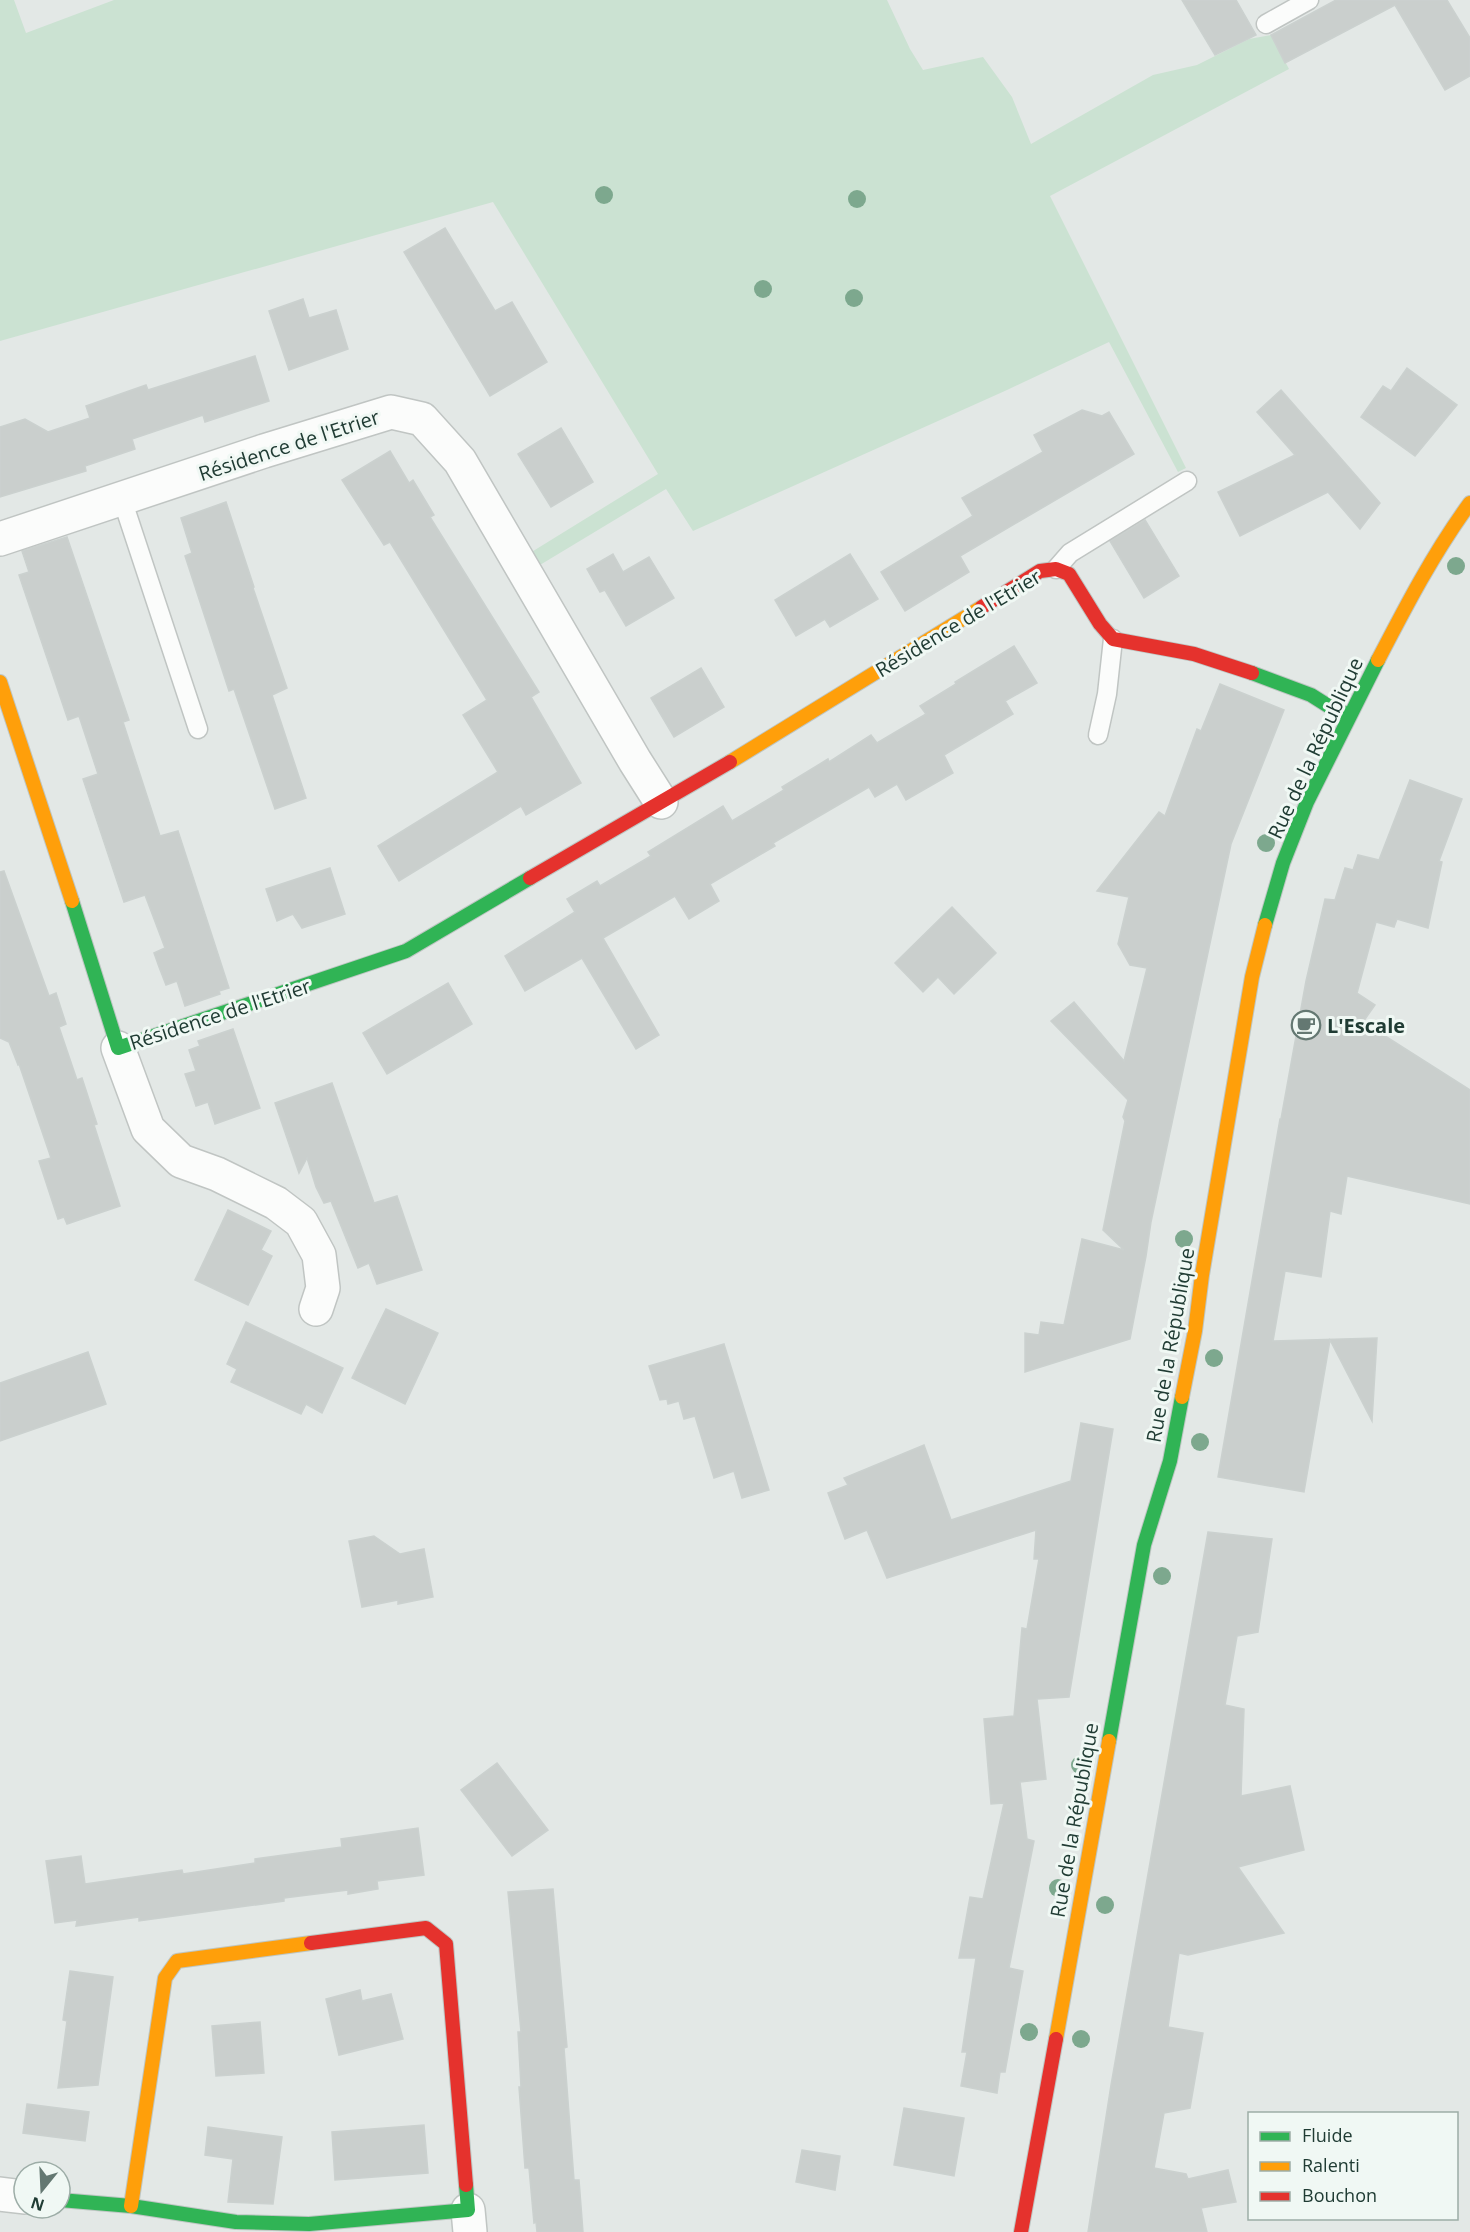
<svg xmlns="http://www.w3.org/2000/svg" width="1470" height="2232" font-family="'Open Sans',sans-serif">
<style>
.green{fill:#cbe2d2}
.building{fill:#cacfcd;stroke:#cbd1cf;stroke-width:1.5}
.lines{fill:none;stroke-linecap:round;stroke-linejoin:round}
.lane-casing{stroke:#c0c5c3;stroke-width:21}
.street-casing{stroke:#c0c5c3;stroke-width:36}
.fast-casing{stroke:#bec6c3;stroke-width:16}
.slow-casing{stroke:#bec6c3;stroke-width:16}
.jam-casing{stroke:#bec6c3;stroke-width:16}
.lane{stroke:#fbfcfb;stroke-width:18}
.street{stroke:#fbfcfb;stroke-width:33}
.fast{stroke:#30b455;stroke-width:14}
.slow{stroke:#ff9f0a;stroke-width:14}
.jam{stroke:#e5322d;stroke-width:14}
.tree{fill:#7da88e}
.labels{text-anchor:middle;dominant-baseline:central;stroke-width:6;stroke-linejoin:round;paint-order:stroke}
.street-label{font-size:20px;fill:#203c34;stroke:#f0f8f4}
.poi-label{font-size:20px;font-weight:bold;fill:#203c34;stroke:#f0f8f4;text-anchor:start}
</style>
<rect width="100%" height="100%" fill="#e3e8e6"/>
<!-- green -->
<polygon class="green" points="0,0 14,0 26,33 114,0 887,0 910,49 923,70 983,57 1012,97 1031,144 1153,75 1197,65 1249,39 1271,35 1289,69 1050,196 1186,468 1178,472 1109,342 1007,390 693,531 666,489 525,574 517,561 658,474 493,202 0,341"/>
<!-- building -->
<g class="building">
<polygon points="1182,0 1236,0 1256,35 1215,55"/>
<polygon points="1336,0 1447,0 1470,38 1470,76 1445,90 1395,5 1285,63 1271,35"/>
<polygon points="445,228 495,311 512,302 547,362 490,396 404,252"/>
<polygon points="303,299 309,318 336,310 348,349 289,370 269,311"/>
<polygon points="255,356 269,401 205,422 203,415 132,439 135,449 85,466 86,471 0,497 0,427 25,419 48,432 90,418 86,406 146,385 148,390"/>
<polygon points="1407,368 1457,405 1415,456 1361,417 1383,386 1391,391"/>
<polygon points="1281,390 1380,503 1360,529 1328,492 1240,536 1218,492 1295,455 1257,412"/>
<polygon points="1082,410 1102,416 1109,412 1134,454 960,556 969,572 905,611 881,572 973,516 962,498 1043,452 1034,435"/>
<polygon points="561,428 593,482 551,507 518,454"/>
<polygon points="390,451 409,483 413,480 434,515 430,517 539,692 531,697 581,783 526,815 521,806 399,881 378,846 498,772 463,715 487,700 390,542 384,545 342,480"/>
<polygon points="226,502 254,587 253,588 287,688 272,695 306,798 275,809 234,689 229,691 185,556 192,553 181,518"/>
<polygon points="1145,520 1179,576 1144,598 1110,541"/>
<polygon points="67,537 129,720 123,722 160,836 178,831 229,988 219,991 220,994 185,1006 177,981 166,985 159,967 154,953 165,948 145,895 124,902 83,779 98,774 79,716 68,720 19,575 29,572 22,551"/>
<polygon points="613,554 623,572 649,557 674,598 626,626 605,590 600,592 587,569"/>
<polygon points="850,554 878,599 830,627 825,619 796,636 775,600"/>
<polygon points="1014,646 1037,683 1005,701 1013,714 944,755 953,773 906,800 897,784 875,797 869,787 773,843 775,846 710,884 719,901 689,919 675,896 603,938 659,1035 636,1049 582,958 525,991 505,956 575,912 567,899 597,881 600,886 651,856 648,852 723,806 732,821 784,790 782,787 828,759 829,762 871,735 877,743 926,714 920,706 956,684 955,682"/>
<polygon points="701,668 724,707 674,737 651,698"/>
<polygon points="1220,684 1284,710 1231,844 1151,1222 1146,1256 1130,1339 1025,1372 1025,1333 1039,1335 1041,1322 1064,1325 1082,1239 1124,1250 1103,1230 1125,1121 1123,1117 1128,1100 1051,1021 1074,1002 1124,1061 1147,968 1130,965 1118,944 1129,897 1097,891 1159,812 1165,816 1197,729 1201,731"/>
<polygon points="1410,780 1462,799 1439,861 1442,862 1428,928 1397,919 1394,927 1376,922 1357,993 1375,1005 1363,1022 1470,1090 1470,1204 1347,1176 1341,1214 1330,1211 1321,1277 1285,1271 1273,1341 1377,1338 1372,1421 1330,1340 1304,1492 1218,1477 1280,1119 1281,1119 1306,981 1325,899 1335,900 1345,868 1353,870 1358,855 1379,860"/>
<polygon points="330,868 345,914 302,928 293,914 277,921 266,889"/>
<polygon points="4,871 49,996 56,993 66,1024 59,1027 77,1080 82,1078 97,1124 94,1125 120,1206 67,1224 64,1217 58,1219 39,1161 51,1158 19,1064 18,1065 9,1042 0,1038 0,872"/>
<polygon points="952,907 996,953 954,994 938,977 923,992 895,963"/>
<polygon points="448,983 472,1024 387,1074 363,1033"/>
<polygon points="233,1029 260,1108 215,1124 208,1102 196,1106 191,1091 185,1074 196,1071 189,1050 200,1046 198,1041"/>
<polygon points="332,1083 374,1203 397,1196 422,1270 377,1284 369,1263 358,1268 331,1201 324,1203 316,1187 307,1158 299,1173 275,1103"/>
<polygon points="228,1210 271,1231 261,1250 272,1256 248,1305 195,1280"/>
<polygon points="386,1309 438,1333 405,1404 352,1378"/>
<polygon points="246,1322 343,1368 322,1413 306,1404 301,1414 231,1382 237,1369 227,1364"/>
<polygon points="724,1344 769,1490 742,1498 734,1471 714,1478 695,1416 684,1419 679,1401 668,1404 667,1399 660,1400 649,1366"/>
<polygon points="88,1352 106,1404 0,1441 0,1383"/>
<polygon points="1081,1423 1113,1429 1069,1697 1037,1699 1046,1779 1020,1782 1027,1839 1034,1841 1009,1968 1023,1971 1005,2072 1000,2072 997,2093 961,2086 967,2052 962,2052 976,1958 959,1958 970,1897 983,1899 1004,1803 991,1804 984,1719 1014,1716 1022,1628 1027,1629 1039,1559 1034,1559 1036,1530 887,1578 867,1530 845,1539 828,1493 848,1485 844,1478 924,1445 951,1520 1071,1481"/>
<polygon points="1208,1532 1272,1539 1258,1632 1237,1636 1225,1705 1244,1709 1241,1796 1290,1786 1304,1850 1238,1867 1284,1933 1188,1955 1179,1953 1168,2027 1203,2033 1190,2108 1164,2113 1154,2168 1186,2174 1188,2179 1228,2170 1236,2202 1201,2208 1207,2232 1088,2232 1111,2085"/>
<polygon points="374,1536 400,1554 424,1549 433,1597 398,1604 398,1600 362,1607 349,1541"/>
<polygon points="497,1763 548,1830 512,1856 461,1790"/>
<polygon points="418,1828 424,1875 377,1881 378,1889 348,1894 348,1890 284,1898 284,1901 139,1921 139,1917 76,1926 77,1920 55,1923 46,1861 81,1856 85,1884 182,1870 183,1874 255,1863 255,1859 342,1847 341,1839"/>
<polygon points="553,1889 567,2047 564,2048 574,2180 579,2180 583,2232 537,2232 536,2222 534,2223 529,2168 525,2168 519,2087 521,2087 518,2032 521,2032 508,1892"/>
<polygon points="70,1971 113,1977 98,2085 58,2088 67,2021 63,2020"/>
<polygon points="360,1990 362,2001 391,1994 403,2039 339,2055 326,1999"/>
<polygon points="260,2022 264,2073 216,2076 212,2026"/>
<polygon points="27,2104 89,2112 85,2141 23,2133"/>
<polygon points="904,2108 964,2118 954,2176 894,2165"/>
<polygon points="424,2125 428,2173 335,2180 332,2132"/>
<polygon points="208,2127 282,2137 273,2204 228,2202 233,2159 205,2155"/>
<polygon points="802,2150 840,2156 835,2190 796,2182"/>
</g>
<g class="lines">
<!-- lane casing -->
<g class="lane-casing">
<g id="lane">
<polyline points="1266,24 1309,0"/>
<polyline points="122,499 198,729"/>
<polyline points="1056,569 1070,553 1187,481"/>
<polyline points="1098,735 1107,694 1113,639"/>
</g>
</g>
<!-- street casing -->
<g class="street-casing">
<g id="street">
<polyline points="0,539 264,451 391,412 422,419 460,461 635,761 661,802"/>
<polyline points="118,1048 148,1129 181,1161 217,1174 276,1203 301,1222 319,1255 323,1288 316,1309"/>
<polyline points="0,2194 24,2197"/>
<polyline points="468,2210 470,2232"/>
</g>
</g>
<!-- fast casing -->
<g class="fast-casing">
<g id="fast">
<polyline points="1252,673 1311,695 1330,707 1349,715"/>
<polyline points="72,901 118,1048 406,951 530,878"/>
<polyline points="1265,925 1283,863 1307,802 1378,660"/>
<polyline points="1109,1741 1144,1545 1170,1461 1182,1397"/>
<polyline points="60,2200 131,2206 236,2222 309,2224 468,2210 466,2185"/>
</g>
</g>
<!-- slow casing -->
<g class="slow-casing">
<g id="slow">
<path d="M1378 660C1406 606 1434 552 1470 503"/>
<polyline points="0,682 72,901"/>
<polyline points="730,762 982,607"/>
<polyline points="1182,1397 1195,1331 1202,1275 1252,977 1265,925"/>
<polyline points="1056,2039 1109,1741"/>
<polyline points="131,2206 165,1978 177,1961 311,1943"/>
</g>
</g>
<!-- jam casing -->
<g class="jam-casing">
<g id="jam">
<polyline points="982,607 1040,571 1056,569 1069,574 1100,624 1113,639 1194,654 1252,673"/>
<polyline points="530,878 730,762"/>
<polyline points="311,1943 426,1928 446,1944 466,2185"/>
<polyline points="1021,2232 1056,2039"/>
</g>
</g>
<!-- lane -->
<use href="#lane" class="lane"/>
<!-- street -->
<use href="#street" class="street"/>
<!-- fast -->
<use href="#fast" class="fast"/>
<!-- slow -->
<use href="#slow" class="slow"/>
<!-- jam -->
<use href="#jam" class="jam"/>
</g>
<!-- trees -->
<g class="tree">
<circle cx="604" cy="195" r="9"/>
<circle cx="857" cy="199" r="9"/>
<circle cx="763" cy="289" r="9"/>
<circle cx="854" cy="298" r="9"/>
<circle cx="1456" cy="566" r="9"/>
<circle cx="1266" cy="843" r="9"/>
<circle cx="1184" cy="1239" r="9"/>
<circle cx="1214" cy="1358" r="9"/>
<circle cx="1200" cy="1442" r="9"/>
<circle cx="1162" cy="1576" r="9"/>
<circle cx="1080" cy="1765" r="9"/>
<circle cx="1058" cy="1888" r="9"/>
<circle cx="1105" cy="1905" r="9"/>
<circle cx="1029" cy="2032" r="9"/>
<circle cx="1081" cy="2039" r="9"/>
</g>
<!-- icons -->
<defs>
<g id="cafe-ring" transform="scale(1.5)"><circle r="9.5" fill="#f0f8f4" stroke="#647872" stroke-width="1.5"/><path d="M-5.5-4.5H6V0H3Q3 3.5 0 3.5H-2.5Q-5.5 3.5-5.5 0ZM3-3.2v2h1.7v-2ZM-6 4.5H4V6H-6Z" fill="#647872"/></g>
</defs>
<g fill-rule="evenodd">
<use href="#cafe-ring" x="1306" y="1025"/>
</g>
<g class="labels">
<!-- street labels -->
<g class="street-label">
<text transform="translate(289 445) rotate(-18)">Résidence de l'Etrier</text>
<text transform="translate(958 623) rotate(-31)">Résidence de l'Etrier</text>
<text transform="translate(1315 748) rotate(-65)">Rue de la République</text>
<text transform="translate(220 1014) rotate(-18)">Résidence de l'Etrier</text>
<text transform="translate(1170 1345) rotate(-80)">Rue de la République</text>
<text transform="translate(1074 1820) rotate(-80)">Rue de la République</text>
</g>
<!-- poi labels -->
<g class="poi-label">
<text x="1327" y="1025">L'Escale</text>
</g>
</g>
<!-- legend -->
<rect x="1248" y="2112" width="210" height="108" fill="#f0f8f4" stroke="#9dada7" stroke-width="1.5"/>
<rect x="1260" y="2132" width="30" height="9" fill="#30b455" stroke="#9dada7" stroke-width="1.5"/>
<text x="1302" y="2142" font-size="18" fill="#203c34">Fluide</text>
<rect x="1260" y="2162" width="30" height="9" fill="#ff9f0a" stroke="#9dada7" stroke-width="1.5"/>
<text x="1302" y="2172" font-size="18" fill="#203c34">Ralenti</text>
<rect x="1260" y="2192" width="30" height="9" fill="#e5322d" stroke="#9dada7" stroke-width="1.5"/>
<text x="1302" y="2202" font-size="18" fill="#203c34">Bouchon</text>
<!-- north arrow -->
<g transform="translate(42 2190) rotate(198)"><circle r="28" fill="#f0f8f4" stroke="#9dada7" stroke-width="1.5"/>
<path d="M0-4.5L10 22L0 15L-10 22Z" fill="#647872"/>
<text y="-9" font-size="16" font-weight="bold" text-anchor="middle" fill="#203c34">N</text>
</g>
</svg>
